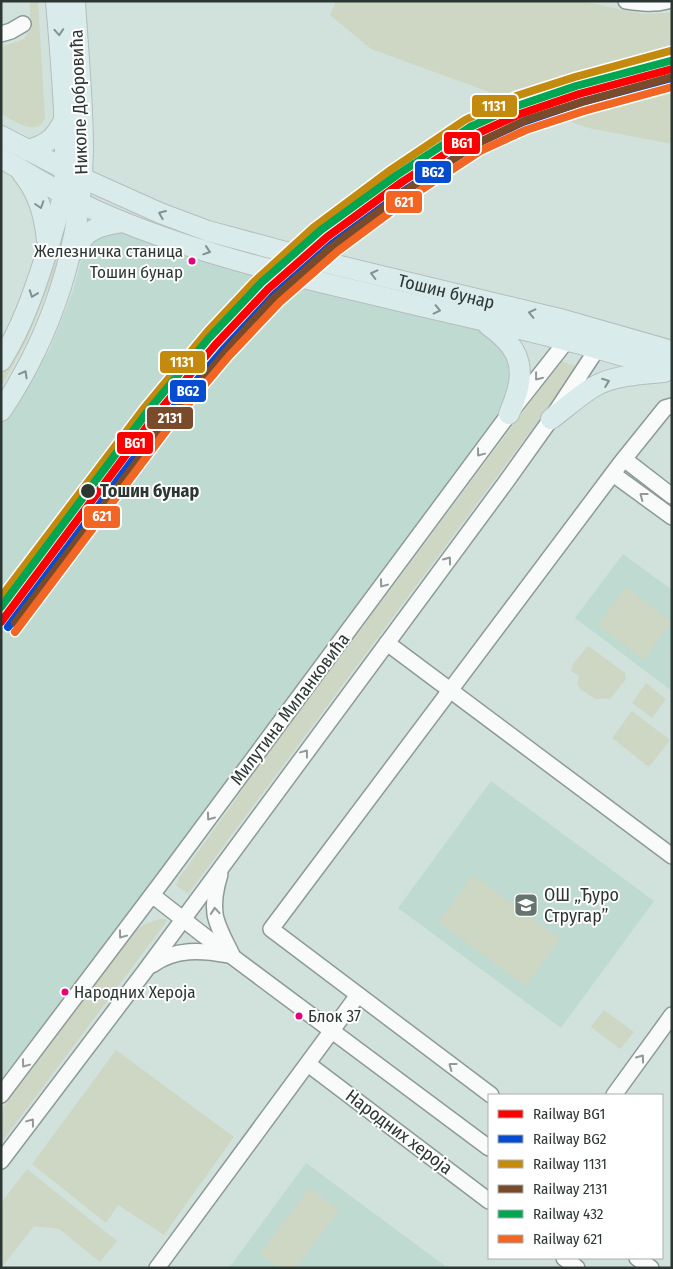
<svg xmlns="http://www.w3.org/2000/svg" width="673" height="1269" font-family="'Fira Sans Condensed',sans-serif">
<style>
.built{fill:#bfdad1}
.green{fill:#ced7c4}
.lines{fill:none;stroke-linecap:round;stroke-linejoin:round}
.minor-casing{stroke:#8e9a96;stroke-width:18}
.major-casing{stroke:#b5bebb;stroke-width:22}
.minor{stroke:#f8fbfa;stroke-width:15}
.major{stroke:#daebeb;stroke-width:20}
.rail-1-casing{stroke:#fff;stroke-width:11}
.rail-2-casing{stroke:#fff;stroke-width:11}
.rail-3-casing{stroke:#fff;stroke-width:11}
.rail-4-casing{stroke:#fff;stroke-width:11}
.rail-5-casing{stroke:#fff;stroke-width:11}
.rail-6-casing{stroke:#fff;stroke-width:11}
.rail-1{stroke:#f00;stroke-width:8}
.rail-2{stroke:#044cd0;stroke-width:8}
.rail-3{stroke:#c48a0d;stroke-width:8}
.rail-4{stroke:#7a4b2a;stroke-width:8}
.rail-5{stroke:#00a651;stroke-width:8}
.rail-6{stroke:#f26522;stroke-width:8}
.oneway{stroke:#839190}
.oneway2{stroke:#929997}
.bus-dot{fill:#e5007d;stroke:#fff;stroke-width:2}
.stop-dot{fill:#2c3734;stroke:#fff;stroke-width:2}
.labels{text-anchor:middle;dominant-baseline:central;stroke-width:4;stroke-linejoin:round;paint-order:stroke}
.bus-label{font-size:17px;fill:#2c3734;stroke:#fff;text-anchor:start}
.street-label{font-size:18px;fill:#2c3734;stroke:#fff}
.stop-label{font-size:18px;font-weight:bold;fill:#2c3734;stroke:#fff;text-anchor:start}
.poi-label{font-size:18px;fill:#2c3734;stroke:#fff;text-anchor:start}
.line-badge{stroke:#fff;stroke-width:2}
.badge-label{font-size:14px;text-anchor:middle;font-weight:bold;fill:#fff}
</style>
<rect width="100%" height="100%" fill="#d1e2dc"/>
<!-- built -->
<g class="built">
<polygon points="107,227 488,331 514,358 510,397 487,431 1,1086 1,417 49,351 73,291 86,242"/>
<polygon points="623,554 672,590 672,691 575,618"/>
<polygon points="491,781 654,901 561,1028 398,908"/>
<polygon points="306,1163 448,1268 229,1268"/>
</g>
<!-- green -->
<g class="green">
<path d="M30 1H38L45 117C39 139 13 120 1 114V47L24 39 30 27Z"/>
<polygon points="336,1 582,1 643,14 667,13 672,11 672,144 588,128 371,49 330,15"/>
<polygon points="59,221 66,224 52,278 27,340 1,387 1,369"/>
<polygon points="561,361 578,367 188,894 176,885 179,878 234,802 246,783"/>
<polygon points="626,587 672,622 644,660 598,625"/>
<polygon points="587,647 590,647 625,673 626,679 610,699 595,699 580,689 577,683 579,676 571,671 573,664"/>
<polygon points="646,683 666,699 652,718 632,703"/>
<polygon points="632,711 670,740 649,767 612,738"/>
<polygon points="473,875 560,939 526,986 439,922"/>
<polygon points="160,919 165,919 167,921 1,1143 1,1111 135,931 145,924"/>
<polygon points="604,1010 634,1032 620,1049 591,1027"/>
<polygon points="116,1050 234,1137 164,1235 118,1205 106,1223 32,1164"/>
<polygon points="27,1169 117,1241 100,1262 59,1229 34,1226 1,1268 1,1203"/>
<polygon points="309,1188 339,1210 296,1268 278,1268 260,1254"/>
</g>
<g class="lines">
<!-- minor casing -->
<g class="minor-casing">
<g id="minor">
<path d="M626 1C640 3 653 5 667 1"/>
<polyline points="1,34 11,31 23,24"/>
<polyline points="624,459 672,496"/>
<polyline points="613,474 672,517"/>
<polyline points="387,643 672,856"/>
<path d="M220 874C216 887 213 900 215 914 217 927 226 942 232 955"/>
<polyline points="152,895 202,934 489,1148"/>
<path d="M152 965C175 948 202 950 228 955"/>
<polyline points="308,1064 489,1201"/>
<polyline points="1,1095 164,879 509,414 572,334"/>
<polyline points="491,1095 271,929 620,464 665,408 672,406"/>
<polyline points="614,1095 672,1015"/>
<polyline points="1,1161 145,971 506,482 551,419 603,340"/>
<polyline points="564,1258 577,1268"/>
<polyline points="637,1258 651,1268"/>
<polyline points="157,1268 358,995"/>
</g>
</g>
<!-- major casing -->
<g class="major-casing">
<g id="major">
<path id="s1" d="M1 136 82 178 160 213 208 231 315 260 564 320 672 351"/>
<path d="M27 150C48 145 56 137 65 118"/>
<path d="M1 158C33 176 64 196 97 211 187 251 284 274 379 296 452 314 526 329 599 349 624 356 648 363 672 370"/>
<path d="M22 173C39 194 44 214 47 240"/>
<path d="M72 253C77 246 82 239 87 234 97 226 110 224 122 222"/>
<path d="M488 325C513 343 526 360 517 392 515 399 512 407 509 414"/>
<path d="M1 361C24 324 37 283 50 242 54 226 60 211 63 195 65 180 65 164 65 149 65 100 60 50 56 1"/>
<path d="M1 411C53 333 82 243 83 150 83 100 78 51 75 1"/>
<path d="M551 419C566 408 583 392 599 384 619 375 642 374 664 372"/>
</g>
</g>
<!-- minor -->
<use href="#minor" class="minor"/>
<!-- major -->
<use href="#major" class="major"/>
<!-- rail-1 casing -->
<g class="rail-1-casing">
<polyline id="rail-1" points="1,622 155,416 216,344 268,289 327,237 402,182 474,135 520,114 579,94 672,69"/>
</g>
<!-- rail-2 casing -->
<g class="rail-2-casing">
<polyline id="rail-2" points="8,627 162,421 223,350 274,295 332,244 407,189 478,143 523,122 582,102 672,78"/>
</g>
<!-- rail-3 casing -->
<g class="rail-3-casing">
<polyline id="rail-3" points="1,597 145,407 208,331 254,282 313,228 392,169 465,120 516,96 575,77 670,51"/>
</g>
<!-- rail-4 casing -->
<g class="rail-4-casing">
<polyline id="rail-4" points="15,623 166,423 228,349 272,300 329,249 407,190 478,143 526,120 582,102 672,77"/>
</g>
<!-- rail-5 casing -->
<g class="rail-5-casing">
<polyline id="rail-5" points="1,607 148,411 209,338 262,282 321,230 397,175 470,127 517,106 576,86 670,61"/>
</g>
<!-- rail-6 casing -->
<g class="rail-6-casing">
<polyline id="rail-6" points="15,632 169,427 229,356 280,302 338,251 412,196 482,150 526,130 584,111 672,87"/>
</g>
<!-- rail-1 -->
<use href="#rail-1" class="rail-1"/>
<!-- rail-2 -->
<use href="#rail-2" class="rail-2"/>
<!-- rail-3 -->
<use href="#rail-3" class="rail-3"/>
<!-- rail-4 -->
<use href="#rail-4" class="rail-4"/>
<!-- rail-5 -->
<use href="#rail-5" class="rail-5"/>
<!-- rail-6 -->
<use href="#rail-6" class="rail-6"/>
</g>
<!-- one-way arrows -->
<defs><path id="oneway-chevron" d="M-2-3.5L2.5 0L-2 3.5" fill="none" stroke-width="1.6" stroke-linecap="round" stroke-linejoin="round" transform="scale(1.25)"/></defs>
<g class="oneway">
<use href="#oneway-chevron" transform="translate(59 32) rotate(86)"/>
<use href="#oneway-chevron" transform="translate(40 205) rotate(72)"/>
<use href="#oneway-chevron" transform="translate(162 214) rotate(-157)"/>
<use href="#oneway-chevron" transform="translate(207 251) rotate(18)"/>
<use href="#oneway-chevron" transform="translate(374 274) rotate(-166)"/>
<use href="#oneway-chevron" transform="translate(33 294) rotate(110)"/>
<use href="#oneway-chevron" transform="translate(437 310) rotate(13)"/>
<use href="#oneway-chevron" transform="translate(532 313) rotate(-167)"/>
<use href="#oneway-chevron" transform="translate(24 374) rotate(-61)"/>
<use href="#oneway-chevron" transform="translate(606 382) rotate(-21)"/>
</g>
<g class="oneway2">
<use href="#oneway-chevron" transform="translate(538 377) rotate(128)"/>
<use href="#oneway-chevron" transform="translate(480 453) rotate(127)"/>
<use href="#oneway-chevron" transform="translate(643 496) rotate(-143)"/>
<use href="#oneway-chevron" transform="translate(448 560) rotate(-54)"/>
<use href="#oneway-chevron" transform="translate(383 584) rotate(127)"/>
<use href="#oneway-chevron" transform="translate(305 753) rotate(-53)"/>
<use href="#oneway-chevron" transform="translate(210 817) rotate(126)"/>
<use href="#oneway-chevron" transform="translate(215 911) rotate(-95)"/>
<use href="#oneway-chevron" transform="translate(122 935) rotate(127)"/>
<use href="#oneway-chevron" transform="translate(641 1058) rotate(-54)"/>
<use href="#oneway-chevron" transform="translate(25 1064) rotate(127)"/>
<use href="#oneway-chevron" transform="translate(452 1066) rotate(-143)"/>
<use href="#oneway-chevron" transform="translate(31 1122) rotate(-53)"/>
</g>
<!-- icons -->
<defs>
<g id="school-square" transform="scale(1.25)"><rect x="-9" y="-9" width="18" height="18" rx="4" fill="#66736f" stroke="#fff"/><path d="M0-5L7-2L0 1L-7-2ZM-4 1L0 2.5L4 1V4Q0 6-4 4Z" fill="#fff"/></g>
</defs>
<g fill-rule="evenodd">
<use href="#school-square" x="526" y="905"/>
</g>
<!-- markers -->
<g class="bus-dot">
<circle cx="192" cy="261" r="4.5"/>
<circle cx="65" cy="992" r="4.5"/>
<circle cx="299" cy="1016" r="4.5"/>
</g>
<circle class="stop-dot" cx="88" cy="491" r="8"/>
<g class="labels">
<!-- bus labels -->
<g class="bus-label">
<text x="183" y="251" text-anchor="end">Железничка станица<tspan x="183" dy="21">Тошин бунар</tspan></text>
<text x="74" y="992">Народних Хероја</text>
<text x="308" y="1016">Блок 37</text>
</g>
<!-- street labels -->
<g class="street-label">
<text transform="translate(79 102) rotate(-92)">Николе Добровића</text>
<text stroke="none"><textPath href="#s1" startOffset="474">Тошин бунар</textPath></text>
<text transform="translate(290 709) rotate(-53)">Милутина Миланковића</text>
<text transform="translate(399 1132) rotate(37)">Народних хероја</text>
</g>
<!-- stop labels -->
<g class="stop-label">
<text x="100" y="491">Тошин бунар</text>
</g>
<!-- poi labels -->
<g class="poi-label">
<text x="544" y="895">ОШ „Ђуро<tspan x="544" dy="21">Стругар”</tspan></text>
</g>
</g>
<g class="line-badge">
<rect x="471" y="94" width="47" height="24" rx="5" fill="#c48a0d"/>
<rect x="443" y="131" width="38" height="24" rx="5" fill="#f00"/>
<rect x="414" y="160" width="38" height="24" rx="5" fill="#044cd0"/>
<rect x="385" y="190" width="38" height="24" rx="5" fill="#f26522"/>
<rect x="159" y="350" width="47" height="24" rx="5" fill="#c48a0d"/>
<rect x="169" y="379" width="38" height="24" rx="5" fill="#044cd0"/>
<rect x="146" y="406" width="48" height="24" rx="5" fill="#7a4b2a"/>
<rect x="116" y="431" width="38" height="24" rx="5" fill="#f00"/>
<rect x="83" y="505" width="38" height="24" rx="5" fill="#f26522"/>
</g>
<g class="badge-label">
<text x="494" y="111">1131</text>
<text x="462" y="148">BG1</text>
<text x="433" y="177">BG2</text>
<text x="404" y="207">621</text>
<text x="182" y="367">1131</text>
<text x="188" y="396">BG2</text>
<text x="170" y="423">2131</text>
<text x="135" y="448">BG1</text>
<text x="102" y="521">621</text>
</g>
<!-- border -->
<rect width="673" height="1269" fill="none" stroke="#2c3734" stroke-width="5"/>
<!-- legend -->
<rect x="488" y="1094" width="175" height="165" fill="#ffffff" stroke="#abafae"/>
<rect x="498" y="1110" width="25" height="8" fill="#ff0000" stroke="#abafae"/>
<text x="533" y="1119" font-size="15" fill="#2c3734">Railway BG1</text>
<rect x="498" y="1135" width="25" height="8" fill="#044cd0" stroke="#abafae"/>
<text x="533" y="1144" font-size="15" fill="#2c3734">Railway BG2</text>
<rect x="498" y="1160" width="25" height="8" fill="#c48a0d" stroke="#abafae"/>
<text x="533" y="1169" font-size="15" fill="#2c3734">Railway 1131</text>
<rect x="498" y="1185" width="25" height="8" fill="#7a4b2a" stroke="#abafae"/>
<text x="533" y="1194" font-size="15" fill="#2c3734">Railway 2131</text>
<rect x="498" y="1210" width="25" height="8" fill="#00a651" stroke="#abafae"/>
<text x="533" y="1219" font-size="15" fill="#2c3734">Railway 432</text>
<rect x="498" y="1235" width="25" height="8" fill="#f26522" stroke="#abafae"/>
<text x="533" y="1244" font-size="15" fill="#2c3734">Railway 621</text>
</svg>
